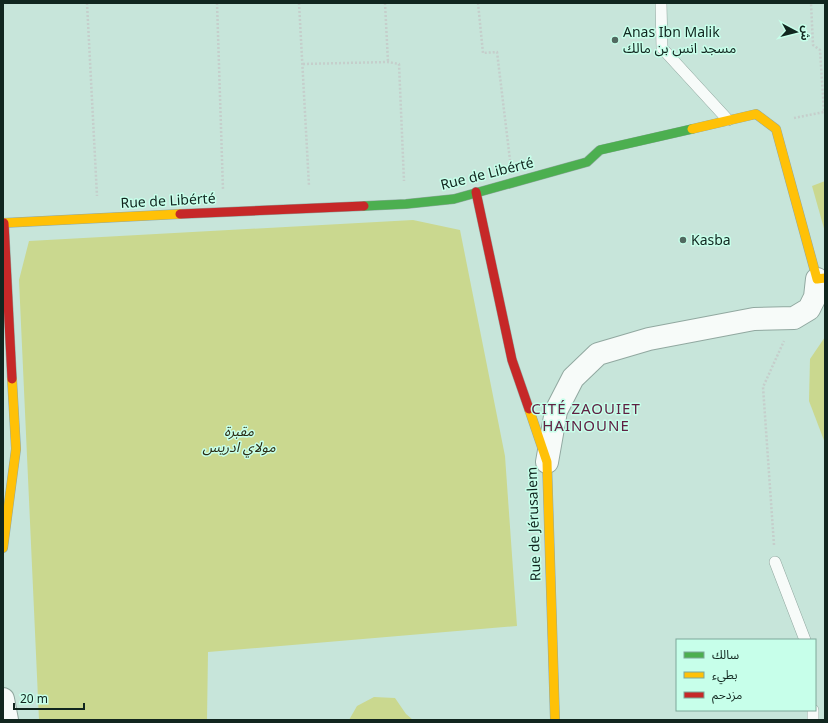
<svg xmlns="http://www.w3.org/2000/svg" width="828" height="723" font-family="Georgia,'Noto Sans Arabic',serif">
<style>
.green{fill:#cad88f}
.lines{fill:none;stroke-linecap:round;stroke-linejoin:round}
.lane-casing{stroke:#91a8a0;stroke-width:12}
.street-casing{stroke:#91a8a0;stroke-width:24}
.fast-casing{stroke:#91a8a0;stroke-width:10}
.slow-casing{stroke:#91a8a0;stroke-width:10}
.jam-casing{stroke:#91a8a0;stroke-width:10}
.path{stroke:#c5cecb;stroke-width:2.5;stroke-dasharray:2 2;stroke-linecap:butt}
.lane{stroke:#f7fbf9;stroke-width:11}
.street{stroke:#f7fbf9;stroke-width:22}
.fast{stroke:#4caf50;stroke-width:9}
.slow{stroke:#ffc107;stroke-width:9}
.jam{stroke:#c62828;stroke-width:9}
.poi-dot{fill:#516960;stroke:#c7ffea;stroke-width:1.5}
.labels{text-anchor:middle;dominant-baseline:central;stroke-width:3;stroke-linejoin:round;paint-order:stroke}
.poi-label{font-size:14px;fill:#11261f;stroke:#c7ffea;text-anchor:start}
.street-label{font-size:14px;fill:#11261f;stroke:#c7ffea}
.park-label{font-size:14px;font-style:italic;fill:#2b2c14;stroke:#c7ffea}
.neighbourhood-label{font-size:15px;letter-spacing:1px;fill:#602143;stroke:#c7ffea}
</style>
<rect width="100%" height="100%" fill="#c7e5da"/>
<!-- green -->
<g class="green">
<polygon points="825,181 825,232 812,186"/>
<polygon points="413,220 460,230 505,456 517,626 208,652 207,720 39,720 19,280 29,241"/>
<polygon points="825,337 825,443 809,401 810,359"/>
<polygon points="374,697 395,698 406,714 413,720 349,720 357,706"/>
</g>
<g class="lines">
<!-- lane casing -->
<g class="lane-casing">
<g id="lane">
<polyline points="661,3 662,48 728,120"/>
<polyline points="775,562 805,640"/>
<polyline points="813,710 813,720"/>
</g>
</g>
<!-- street casing -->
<g class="street-casing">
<g id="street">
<polyline points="547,462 556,411 573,378 598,354 649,339 754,319 794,318 809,309 815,297 817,279"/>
<polyline points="3,699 7,720"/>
</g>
</g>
<!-- fast casing -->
<g class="fast-casing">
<polyline id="fast" points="364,206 406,204 454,199 587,162 600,150 692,129"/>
</g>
<!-- slow casing -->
<g class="slow-casing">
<g id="slow">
<polyline points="692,129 756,114 776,129 817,279 825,278"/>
<polyline points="3,223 180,214"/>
<polyline points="529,409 547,462 555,720"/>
<polyline points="3,548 16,449 12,379"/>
</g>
</g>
<!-- jam casing -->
<g class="jam-casing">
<g id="jam">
<polyline points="476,192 512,360 529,409"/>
<polyline points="180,214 364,206"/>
<polyline points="4,223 12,379"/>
</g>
</g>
<!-- path -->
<g class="path">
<polyline points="87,3 97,196"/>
<polyline points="217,3 223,190"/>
<polyline points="299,3 309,186"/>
<polyline points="385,3 388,62"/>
<polyline points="478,3 483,53 497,52 510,160"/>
<polyline points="303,64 388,62 399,64 404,181"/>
<polyline points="794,118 824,112 820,50 813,45 811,3"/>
<polyline points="774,545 763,387 784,341"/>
</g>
<!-- lane -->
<use href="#lane" class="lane"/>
<!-- street -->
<use href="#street" class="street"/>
<!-- fast -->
<use href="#fast" class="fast"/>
<!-- slow -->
<use href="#slow" class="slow"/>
<!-- jam -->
<use href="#jam" class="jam"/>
</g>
<!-- markers -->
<g class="poi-dot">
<circle cx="615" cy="40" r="4"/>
<circle cx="683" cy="240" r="4"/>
</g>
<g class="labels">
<!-- poi labels -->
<g class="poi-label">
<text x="623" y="32">Anas Ibn Malik<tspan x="623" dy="16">مسجد انس بن مالك</tspan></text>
<text x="691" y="240">Kasba</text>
</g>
<!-- street labels -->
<g class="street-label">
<text transform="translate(487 174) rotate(-14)">Rue de Libérté</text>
<text transform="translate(168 201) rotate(-3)">Rue de Libérté</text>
<text transform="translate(534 524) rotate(-92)">Rue de Jérusalem</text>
</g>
<!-- park labels -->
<g class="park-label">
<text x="239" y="431">مقبرة<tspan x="239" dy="16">مولاي ادريس</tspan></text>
</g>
<!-- neighbourhood labels -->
<g class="neighbourhood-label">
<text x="586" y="409">CITÉ ZAOUIET<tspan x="586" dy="17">HAINOUNE</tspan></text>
</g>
</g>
<!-- border -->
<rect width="828" height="723" fill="none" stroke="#11261f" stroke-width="8"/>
<!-- legend -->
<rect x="676" y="639" width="140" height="72" fill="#c7ffea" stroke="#7ea899"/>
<rect x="684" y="652" width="20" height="6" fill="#4caf50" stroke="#7ea899"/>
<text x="712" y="659" font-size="12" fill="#11261f">سالك</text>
<rect x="684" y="672" width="20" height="6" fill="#ffc107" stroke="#7ea899"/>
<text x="712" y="679" font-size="12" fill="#11261f">بطيء</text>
<rect x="684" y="692" width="20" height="6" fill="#c62828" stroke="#7ea899"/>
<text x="712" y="699" font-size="12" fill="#11261f">مزدحم</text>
<!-- north arrow -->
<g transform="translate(796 32) rotate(97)" stroke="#c7ffea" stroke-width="3" paint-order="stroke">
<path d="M0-3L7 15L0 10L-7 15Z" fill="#11261f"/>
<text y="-6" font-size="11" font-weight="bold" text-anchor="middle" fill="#11261f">ش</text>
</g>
<!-- scale -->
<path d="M14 703v6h70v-6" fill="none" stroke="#11261f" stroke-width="2"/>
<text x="20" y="703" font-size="12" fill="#11261f" stroke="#c7ffea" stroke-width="3" paint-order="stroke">20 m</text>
</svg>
